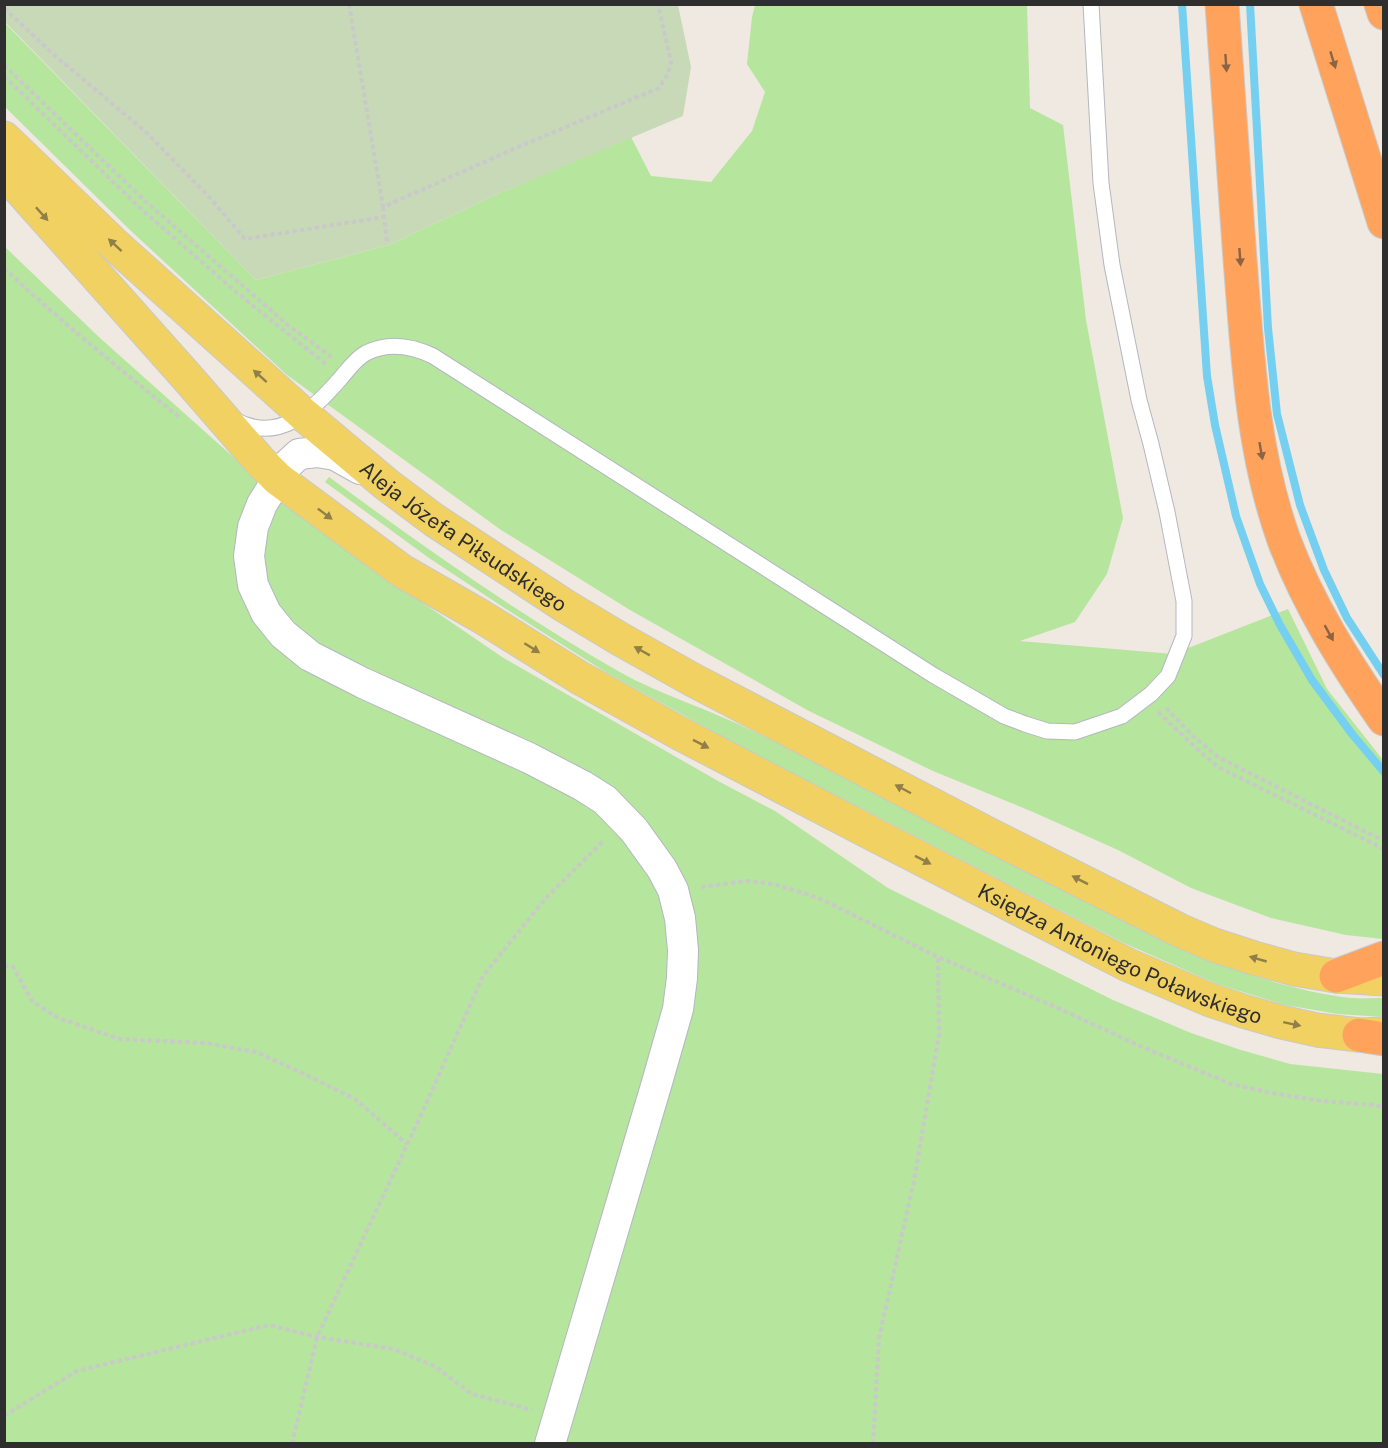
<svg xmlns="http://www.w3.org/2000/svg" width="1388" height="1448" font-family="'Public Sans',sans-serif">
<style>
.green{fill:#b6e59e}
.cemetery{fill:#c8d9b8}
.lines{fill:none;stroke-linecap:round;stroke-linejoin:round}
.stream{stroke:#75cff0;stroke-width:8}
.service-casing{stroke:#b4b7c1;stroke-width:17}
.minor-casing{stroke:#b4b7c1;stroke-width:32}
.primary-casing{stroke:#c9c9c9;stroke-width:35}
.motorway-casing{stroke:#c9c9c9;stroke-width:35}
.path{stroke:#c9c9c9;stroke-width:4;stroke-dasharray:4.5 3;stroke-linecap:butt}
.service{stroke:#fff;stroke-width:15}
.minor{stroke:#fff;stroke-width:30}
.primary{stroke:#f2d163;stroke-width:33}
.motorway{stroke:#ffa35c;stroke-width:33}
.oneway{fill:#8c6343}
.oneway2{fill:#908048}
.labels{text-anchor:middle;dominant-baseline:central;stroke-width:6;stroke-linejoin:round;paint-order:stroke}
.street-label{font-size:21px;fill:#2e2e2e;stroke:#fff}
</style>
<rect width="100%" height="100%" fill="#efe9e1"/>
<!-- green -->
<g class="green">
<polygon points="755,5 1027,5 1030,108 1063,125 1086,320 1123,518 1107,574 1075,622 1020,641 1173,654 1288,609 1327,689 1383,760 1383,939 1346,935 1271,918 1191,888 1118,850 1033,812 933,771 809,711 630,610 501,530 287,375 131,231 5,107 4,22 256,280 389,245 493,196 631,137 651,176 711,182 752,131 765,92 747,64 752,17"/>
<polygon points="4,246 100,338 277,496 369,566 502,657 718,781 775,811 888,888 1113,1000 1191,1033 1241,1050 1290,1064 1383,1074 1383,1443 5,1443"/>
<path d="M329 477C422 546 517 613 618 671 662 696 712 710 757 733 899 804 1040 877 1182 949 1237 971 1292 991 1351 998 1362 999 1373 998 1383 998V1017L1338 1014 1285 1005 1217 984 1126 944 743 748 607 673 506 609 429 558 325 482Z"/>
</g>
<!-- cemetery -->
<polygon class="cemetery" points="4,5 678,5 691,67 683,116 493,196 389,245 256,280 5,22"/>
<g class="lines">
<!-- stream -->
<g class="stream">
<polyline points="1182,4 1207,376 1215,425 1236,516 1260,584 1280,625 1312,680 1352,734 1384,772"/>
<polyline points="1250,4 1268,328 1277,414 1300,505 1324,570 1347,618 1384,675"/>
</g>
<!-- service casing -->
<g class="service-casing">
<path id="service" d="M233 419C278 445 311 412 340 379 348 370 355 359 366 353 388 342 412 346 433 356L933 675 1004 716 1025 724 1047 731 1075 732 1122 716 1151 694 1168 676 1184 636V601L1167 512 1151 444 1139 400 1112 265 1101 183 1091 4"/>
</g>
<!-- minor casing -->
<g class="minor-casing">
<polyline id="minor" points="360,469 335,455 317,452 299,454 286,466 262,504 253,527 249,556 253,585 266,613 283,634 310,656 363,683 529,758 583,786 605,800 634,830 662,869 673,890 680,918 683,950 682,978 678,1009 658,1079 550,1444"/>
</g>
<!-- primary casing -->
<g class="primary-casing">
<g id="primary">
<path id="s1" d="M4 138 115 245 304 415 386 484 434 520 565 606 620 639 693 680 992 836 1179 930 1214 945 1254 958 1294 969 1336 976 1384 979"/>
<path id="s2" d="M4 169 16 185 186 376 259 460 278 479 402 571 482 617 580 678 679 733 871 833 1128 965 1210 1000 1243 1011 1281 1022 1317 1030 1359 1035 1384 1034"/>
</g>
</g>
<!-- motorway casing -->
<g class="motorway-casing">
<g id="motorway">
<path d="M1222 4C1228 94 1234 183 1241 272 1248 362 1253 454 1284 540 1308 604 1345 663 1384 719"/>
<polyline points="1316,4 1384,222"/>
<polyline points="1381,4 1384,13"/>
<polyline points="1336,976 1384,958"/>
<polyline points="1359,1035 1384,1039"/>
</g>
</g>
<!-- path -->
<g class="path">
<polyline points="349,4 383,207 518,147 659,88 668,74 671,62 658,4"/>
<polyline points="4,8 53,54 147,133 210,198 245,239 384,217"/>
<polyline points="4,65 145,201 289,326 333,358"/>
<polyline points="4,76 139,207 236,292 327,365"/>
<polyline points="383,207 387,242"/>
<path d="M4 268C60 321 120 369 179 417"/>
<polyline points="1166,708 1193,736 1218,757 1384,841"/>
<polyline points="1158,712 1206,757 1220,768 1384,849"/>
<polyline points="701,887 747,881 773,884 797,891 821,899 938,957 1056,1007 1140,1046 1231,1084 1272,1093 1322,1101 1374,1105 1384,1107"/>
<polyline points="4,965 13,967 32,1001 58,1018 120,1039 206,1043 256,1052 298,1071 355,1099 407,1144"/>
<polyline points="4,1416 77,1371 269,1325 317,1337 394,1349 434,1366 472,1394 532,1410"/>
<polyline points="292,1444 317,1337 422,1113 483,976 545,899 604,840"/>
<polyline points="873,1444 879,1338 914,1181 939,1034 938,957"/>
</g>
<!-- service -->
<use href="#service" class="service"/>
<!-- minor -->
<use href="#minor" class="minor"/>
<!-- primary -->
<use href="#primary" class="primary"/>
<!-- motorway -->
<use href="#motorway" class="motorway"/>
</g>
<!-- one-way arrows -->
<defs><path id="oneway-solid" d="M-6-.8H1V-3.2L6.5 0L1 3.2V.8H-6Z" transform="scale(1.5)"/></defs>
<g class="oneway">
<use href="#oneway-solid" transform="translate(1333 60) rotate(73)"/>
<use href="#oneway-solid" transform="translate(1226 63) rotate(86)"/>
<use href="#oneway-solid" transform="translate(1240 257) rotate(86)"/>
<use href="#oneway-solid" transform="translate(1261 451) rotate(80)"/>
<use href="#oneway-solid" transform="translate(1329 633) rotate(61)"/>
</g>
<g class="oneway2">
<use href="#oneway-solid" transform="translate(42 214) rotate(48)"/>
<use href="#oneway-solid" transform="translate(115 245) rotate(-137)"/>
<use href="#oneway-solid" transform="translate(260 376) rotate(-138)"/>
<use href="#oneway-solid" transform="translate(325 514) rotate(37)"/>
<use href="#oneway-solid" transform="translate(532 648) rotate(32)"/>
<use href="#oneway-solid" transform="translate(642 651) rotate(-151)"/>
<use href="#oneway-solid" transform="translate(701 744) rotate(27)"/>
<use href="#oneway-solid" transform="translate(903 789) rotate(-152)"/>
<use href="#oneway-solid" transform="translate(923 860) rotate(27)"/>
<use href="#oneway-solid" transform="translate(1080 880) rotate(-153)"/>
<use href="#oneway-solid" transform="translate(1258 959) rotate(-164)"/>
<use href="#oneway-solid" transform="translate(1292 1024) rotate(12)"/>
</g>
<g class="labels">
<!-- street labels -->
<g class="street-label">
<text stroke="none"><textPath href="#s1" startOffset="609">Aleja Józefa Piłsudskiego</textPath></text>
<text stroke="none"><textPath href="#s2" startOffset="1383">Księdza Antoniego Poławskiego</textPath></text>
</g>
</g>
<!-- border -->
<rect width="1388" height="1448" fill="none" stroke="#2e2e2e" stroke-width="12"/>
</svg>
